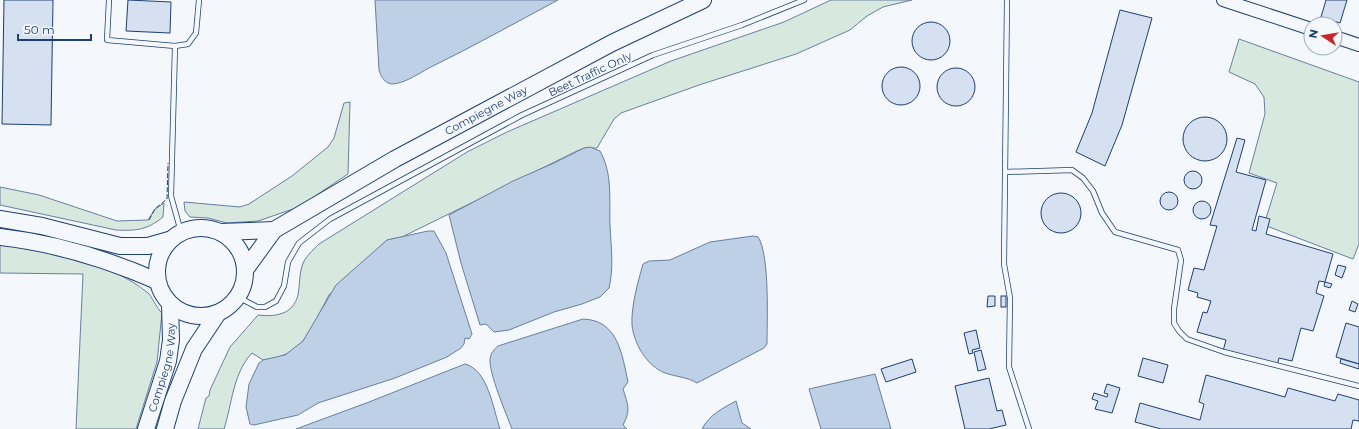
<svg xmlns="http://www.w3.org/2000/svg" width="1359" height="429" font-family="Montserrat,sans-serif">
<style>
.green{fill:#d7e8df;stroke:#687fa3}
.water{fill:#bed0e5;stroke:#687fa3}
.building{fill:#d5e0f0;stroke:#1d3f73}
.lines{fill:none;stroke-linecap:round;stroke-linejoin:round}
.lane-casing{stroke:#1d3f73;stroke-width:6}
.secondary-casing{stroke:#1d3f73;stroke-width:14}
.highway-casing{stroke:#1d3f73;stroke-width:18}
.lane{stroke:#f4f7fb;stroke-width:4.5}
.secondary{stroke:#f4f7fb;stroke-width:12}
.highway{stroke:#f4f7fb;stroke-width:16}
.fence{stroke:#1d3f73;stroke-width:1;stroke-dasharray:5 2;stroke-linecap:butt}
.labels{text-anchor:middle;dominant-baseline:central;stroke-width:3;stroke-linejoin:round;paint-order:stroke}
.street-label{font-size:11px;fill:#1d3f73;stroke:#f4f7fb}
</style>
<rect width="100%" height="100%" fill="#f4f7fb"/>
<!-- green -->
<g class="green">
<path d="M831 0H912L883 7 867 16 850 30 796 54 699 85 621 113 614 119 597 148H584L577 151 402 237 387 240 329 295 310 331 303 341 291 352 276 358 263 360 252 353C233 373 232 404 224 429H198L206 398 209 396 210 390 230 347 258 315C275 317 293 315 298 295 300 285 299 275 302 266 304 258 313 250 319 244L467 152 507 132 671 61 784 22Z"/>
<polygon points="1239,39 1359,82 1359,244 1353,259 1264,225 1277,183 1249,173 1265,114 1264,97 1255,84 1229,72"/>
<polygon points="350,102 348,174 299,207 258,221 227,223 208,218 190,217 185,211 184,202 240,207 249,204 292,176 328,147 334,138 344,103"/>
<path d="M0 187 39 195 117 221 148 220 155 209 164 203 163 217C147 230 136 231 116 230L0 205Z"/>
<path d="M0 244C50 254 108 260 148 293 151 295 157 309 162 313L157 362 136 429H76L83 274 0 273Z"/>
</g>
<!-- water -->
<g class="water">
<path d="M375 0H558C515 23 472 47 429 68 418 74 405 83 393 84 385 84 381 77 379 70Z"/>
<path d="M590 147 600 151C613 174 609 201 610 226 611 246 614 268 609 288L600 297 582 304 554 312 509 330 494 332 486 324 480 325 461 263 449 215 513 181 554 163 584 148Z"/>
<polygon points="428,231 434,231 446,253 472,334 469,339 465,338 464,344 461,348 447,357 395,378 318,403 298,415 254,425 250,424 246,407 249,384 259,363 263,360 285,355 303,341 336,285 387,240"/>
<path d="M753 236 758 237C770 255 767 321 767 344L764 348 697 383C687 377 677 377 665 373 647 366 634 344 632 325 631 306 638 282 643 264L649 261 670 260 710 242Z"/>
<path d="M583 319C618 320 622 354 628 382L623 389C628 405 631 410 623 425L627 429H512C506 413 489 374 490 359 491 352 494 350 498 346Z"/>
<path d="M465 364C488 370 493 408 500 429H296L369 402Z"/>
<polygon points="875,374 891,429 821,429 809,389"/>
<path d="M736 401 742 423 751 429H702C709 415 723 408 736 401Z"/>
</g>
<!-- building -->
<g class="building">
<polygon points="4,0 53,0 51,125 2,124"/>
<polygon points="128,0 171,2 170,33 126,31"/>
<polygon points="1326,0 1347,0 1340,23 1321,17"/>
<polygon points="1120,10 1152,18 1122,125 1105,166 1076,152 1092,113"/>
<circle cx="931" cy="41" r="19"/>
<circle cx="901" cy="86" r="19"/>
<circle cx="956" cy="87" r="19"/>
<circle cx="1205" cy="139" r="22"/>
<polygon points="1237,138 1245,140 1236,172 1266,180 1252,230 1256,231 1259,216 1270,219 1266,234 1333,254 1325,282 1319,281 1316,293 1324,296 1313,331 1301,328 1292,361 1279,358 1277,366 1223,351 1226,340 1197,332 1203,312 1207,313 1211,301 1197,297 1198,293 1188,290 1194,268 1204,270 1217,226 1210,225"/>
<circle cx="1193" cy="180" r="9"/>
<circle cx="1169" cy="201" r="9"/>
<circle cx="1061" cy="213" r="20"/>
<circle cx="1202" cy="210" r="9"/>
<polygon points="1338,265 1346,267 1342,278 1335,275"/>
<polygon points="1325,282 1332,284 1330,288 1324,286"/>
<polygon points="988,296 995,296 995,306 987,307"/>
<rect x="1001" y="296" width="5" height="11"/>
<polygon points="1352,301 1358,304 1355,312 1349,310"/>
<polygon points="1346,323 1359,327 1359,364 1336,357"/>
<polygon points="976,330 980,348 972,350 973,353 969,354 964,333"/>
<polygon points="981,350 986,369 978,371 974,352"/>
<polygon points="1143,358 1168,365 1163,383 1138,376"/>
<polygon points="912,359 916,372 886,382 881,369"/>
<polygon points="1341,359 1359,364 1359,369 1340,363"/>
<polygon points="1206,375 1285,397 1288,388 1335,401 1338,394 1359,400 1359,421 1353,420 1351,429 1161,429 1135,422 1140,403 1200,420 1204,404 1199,402"/>
<polygon points="989,378 997,411 1002,410 1006,425 989,429 965,429 955,386"/>
<polygon points="1107,384 1120,388 1112,413 1095,409 1098,401 1092,399 1094,393 1107,397 1108,394 1104,393"/>
</g>
<g class="lines">
<!-- lane casing -->
<g class="lane-casing">
<g id="lane">
<polyline points="109,0 107,40 175,46 188,44 196,33 199,0"/>
<polyline points="1007,0 1004,264 1010,298 1009,367 1029,429"/>
<polyline points="175,46 171,196 181,232"/>
<polyline points="1005,172 1072,170 1083,178 1093,191 1102,213 1115,232 1178,250 1181,260 1174,309 1174,323 1179,331 1187,339 1224,352 1359,386"/>
<polyline points="238,297 257,307 265,307 276,301 284,286 288,262 299,243 330,219 522,115 653,55 742,25 804,0"/>
</g>
</g>
<!-- secondary casing -->
<g class="secondary-casing">
<g id="secondary">
<polyline points="1223,0 1311,29"/>
<polyline points="1335,37 1359,45"/>
</g>
</g>
<!-- highway casing -->
<g class="highway-casing">
<g id="highway">
<polyline points="0,219 42,226 120,246 148,246 169,240"/>
<circle cx="201" cy="272" r="44"/>
<polyline points="220,232 274,230"/>
<path d="M0 237C54 243 107 259 157 281"/>
<path id="s1" d="M245 270 274 230 395 159 612 43 703 0"/>
<path id="s2" d="M146 429 168 361 171 340 170 304"/>
<polyline points="165,429 173,401 194,349 218,313"/>
</g>
</g>
<!-- lane -->
<use href="#lane" class="lane"/>
<!-- secondary -->
<use href="#secondary" class="secondary"/>
<!-- highway -->
<use href="#highway" class="highway"/>
<!-- fence -->
<polyline class="fence" points="149,220 155,209 167,199 168,163"/>
</g>
<g class="labels">
<!-- street labels -->
<g class="street-label">
<text transform="translate(590 74) rotate(-25)">Beet Traffic Only</text>
<text stroke="none"><textPath href="#s1" startOffset="293">Compiegne Way</textPath></text>
<text stroke="none"><textPath href="#s2" startOffset="64">Compiegne Way</textPath></text>
</g>
</g>
<!-- north arrow -->
<g transform="translate(1323 36) rotate(282)"><circle r="19" fill="#f4f7fb" stroke="#9eadc5"/>
<path d="M0-3L7 15L0 10L-7 15Z" fill="#c62828"/>
<text y="-6" font-size="11" font-weight="bold" text-anchor="middle" fill="#1d3f73">N</text>
</g>
<!-- scale -->
<path d="M18 34v6h73v-6" fill="none" stroke="#1d3f73" stroke-width="2"/>
<text x="24" y="34" font-size="12" fill="#1d3f73" stroke="#f4f7fb" stroke-width="3" paint-order="stroke">50 m</text>
</svg>
